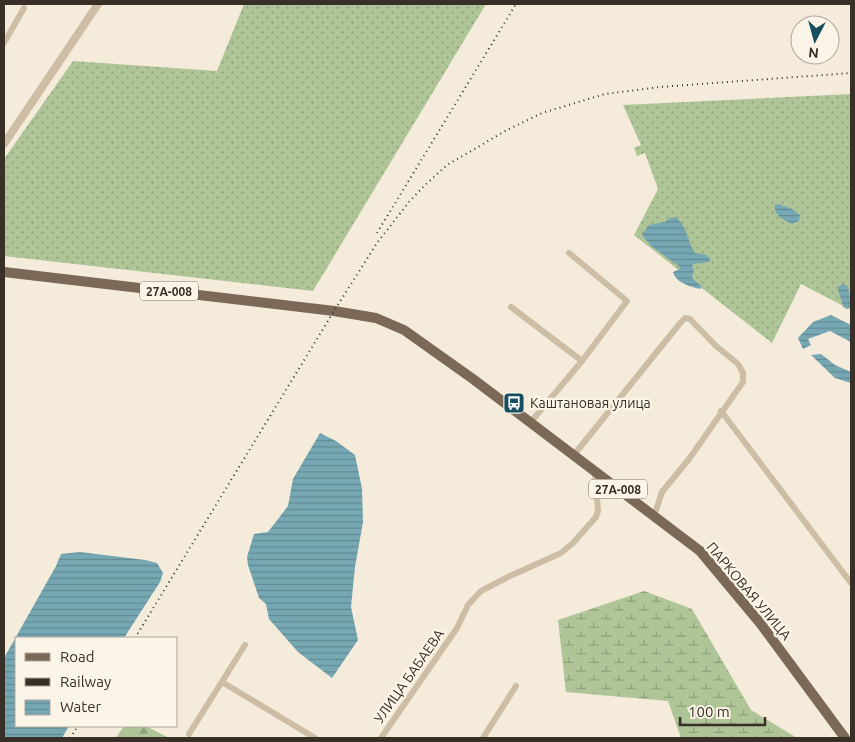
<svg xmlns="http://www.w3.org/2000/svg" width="855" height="742" font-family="Ubuntu,sans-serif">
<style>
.grass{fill:url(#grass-dots)}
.forest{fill:url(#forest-firs)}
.wetland{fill:url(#wetland-marsh)}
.water{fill:url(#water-rules)}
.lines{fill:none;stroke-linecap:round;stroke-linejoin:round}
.minor{stroke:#cdbda4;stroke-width:6}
.tertiary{stroke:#cdbda4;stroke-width:8}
.primary{stroke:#7c6856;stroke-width:10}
.rail{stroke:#382f27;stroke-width:2;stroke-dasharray:1 4;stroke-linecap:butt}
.labels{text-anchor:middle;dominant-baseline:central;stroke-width:4.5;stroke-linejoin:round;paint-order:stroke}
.shield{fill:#fbf5e7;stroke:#726a61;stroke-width:1}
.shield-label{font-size:12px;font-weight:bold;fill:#382f27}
.poi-label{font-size:14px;fill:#382f27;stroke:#fbf5e7;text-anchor:start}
.street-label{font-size:14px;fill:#382f27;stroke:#fbf5e7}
</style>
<defs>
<pattern id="grass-dots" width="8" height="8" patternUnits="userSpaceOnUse" patternTransform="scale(1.25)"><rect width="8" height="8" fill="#afc598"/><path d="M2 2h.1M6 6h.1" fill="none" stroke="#8fa07c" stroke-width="1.8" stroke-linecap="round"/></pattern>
<pattern id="forest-firs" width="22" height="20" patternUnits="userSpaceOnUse" patternTransform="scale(1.25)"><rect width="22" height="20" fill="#afc598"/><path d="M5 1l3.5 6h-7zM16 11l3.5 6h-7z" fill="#8fa07c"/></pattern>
<pattern id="wetland-marsh" width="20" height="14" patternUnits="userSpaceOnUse" patternTransform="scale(1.25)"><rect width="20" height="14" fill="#afc598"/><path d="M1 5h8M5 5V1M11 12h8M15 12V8" fill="none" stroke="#8fa07c"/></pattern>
<pattern id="water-rules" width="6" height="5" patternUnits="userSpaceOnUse" patternTransform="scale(1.25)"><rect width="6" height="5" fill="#76a8b4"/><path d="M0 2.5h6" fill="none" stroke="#628992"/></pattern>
</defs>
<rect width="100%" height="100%" fill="#f4ebda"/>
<!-- grass -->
<g class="grass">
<polygon points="244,4 486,4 313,291 4,256 4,159 73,61 217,71"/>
<polygon points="851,94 851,310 801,284 772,343 634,235 658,189 645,153 637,156 634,148 641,145 623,105"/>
</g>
<!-- forest -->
<polygon class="forest" points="124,726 146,726 169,738 116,738"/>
<!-- wetland -->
<polygon class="wetland" points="644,591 692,609 751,710 797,738 681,738 668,701 566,692 558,620"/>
<!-- water -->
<g class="water">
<path d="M778 204 792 209 800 215 799 221 792 224C784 220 773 215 775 205Z"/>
<path d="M676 217C689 230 686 238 695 253L706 255 710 258 709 262 693 264 692 267 694 270 692 278 701 286V289C691 287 676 283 673 272L680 269 679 266 651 246 642 235 649 225 665 222 670 218Z"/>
<path d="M843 284 848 286 851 307 847 309 843 307C843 300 838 295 838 287Z"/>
<polygon points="831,315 851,325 851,342 830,331 808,339 811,345 803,349 798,338 813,322"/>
<polygon points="821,354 835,365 851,372 851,383 835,378 811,355"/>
<polygon points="320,433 336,441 355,455 362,489 363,522 355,567 351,607 358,640 332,678 298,652 269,619 266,604 259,598 248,565 247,557 254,534 268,532 288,506 293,479"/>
<polygon points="80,552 145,560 157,563 163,573 160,582 124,638 16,638 16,726 69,726 62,738 4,738 4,658 56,566 61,554"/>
</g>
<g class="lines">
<!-- minor -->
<g class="minor">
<polyline points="4,43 24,8"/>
<polyline points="511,307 582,361"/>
<polyline points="721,411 851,583"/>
<polyline points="530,423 582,361 627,301 569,253"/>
<polyline points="573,456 681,322 685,318 690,319 715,345 738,364 743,373 743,382 689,459 662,492 654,516"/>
<polyline points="222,682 315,738"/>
<polyline points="189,734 245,645"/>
<polyline points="381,738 457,628 468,605 481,591 510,576 561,553 573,543 596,517 598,511 595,473"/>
<polyline points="483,738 516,686"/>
</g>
<!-- tertiary -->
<polyline class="tertiary" points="4,144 98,4"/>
<!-- primary -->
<polyline class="primary" points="4,272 334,311 376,318 404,330 473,379 700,551 760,623 845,738"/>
<!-- rail -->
<g class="rail">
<polyline points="377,233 516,4"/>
<polyline points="135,638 334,311 377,243 409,202 424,186 447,165 507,130 542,113 605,94 660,87 851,73"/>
<polyline points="70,738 78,726"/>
</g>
</g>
<!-- icons -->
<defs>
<g id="bus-square" transform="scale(1.125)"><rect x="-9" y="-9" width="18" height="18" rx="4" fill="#184f5e" stroke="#fbf5e7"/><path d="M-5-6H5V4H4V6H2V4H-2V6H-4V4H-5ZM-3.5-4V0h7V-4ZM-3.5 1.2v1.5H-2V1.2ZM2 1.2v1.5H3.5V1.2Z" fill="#fff"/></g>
</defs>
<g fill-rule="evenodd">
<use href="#bus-square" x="514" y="403"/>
</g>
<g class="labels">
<!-- shield labels -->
<g class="shield">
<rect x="140" y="281.5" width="58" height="19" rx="4"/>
<rect x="589" y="479.5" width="58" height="19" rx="4"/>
</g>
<g class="shield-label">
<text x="169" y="291">27А-008</text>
<text x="618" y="489">27А-008</text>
</g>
<!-- poi labels -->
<g class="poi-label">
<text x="530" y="403">Каштановая улица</text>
</g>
<!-- street labels -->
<g class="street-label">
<text transform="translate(749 591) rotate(50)">ПАРКОВАЯ УЛИЦА</text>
<text transform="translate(409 676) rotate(-55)">УЛИЦА БАБАЕВА</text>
</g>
</g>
<!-- border -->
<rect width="855" height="742" fill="none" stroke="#382f27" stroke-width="10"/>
<!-- legend -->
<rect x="15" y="637" width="162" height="90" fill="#fbf5e7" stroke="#ada69a"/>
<rect x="25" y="653" width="25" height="8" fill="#7c6856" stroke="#ada69a"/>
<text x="60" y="662" font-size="15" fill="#382f27">Road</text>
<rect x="25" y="678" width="25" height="8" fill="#382f27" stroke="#ada69a"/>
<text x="60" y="687" font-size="15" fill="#382f27">Railway</text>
<rect x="25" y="700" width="25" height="15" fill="url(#water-rules)" stroke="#ada69a"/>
<text x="60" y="712" font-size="15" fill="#382f27">Water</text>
<!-- north arrow -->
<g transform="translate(815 40) rotate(186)"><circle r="24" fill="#fbf5e7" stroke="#ada69a"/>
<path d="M0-4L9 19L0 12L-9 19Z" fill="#184f5e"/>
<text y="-8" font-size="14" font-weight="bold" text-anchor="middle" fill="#382f27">N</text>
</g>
<!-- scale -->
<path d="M680 717v8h85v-8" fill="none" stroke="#382f27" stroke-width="2.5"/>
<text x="688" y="717" font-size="15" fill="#382f27" stroke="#fbf5e7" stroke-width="4" paint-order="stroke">100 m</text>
</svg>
